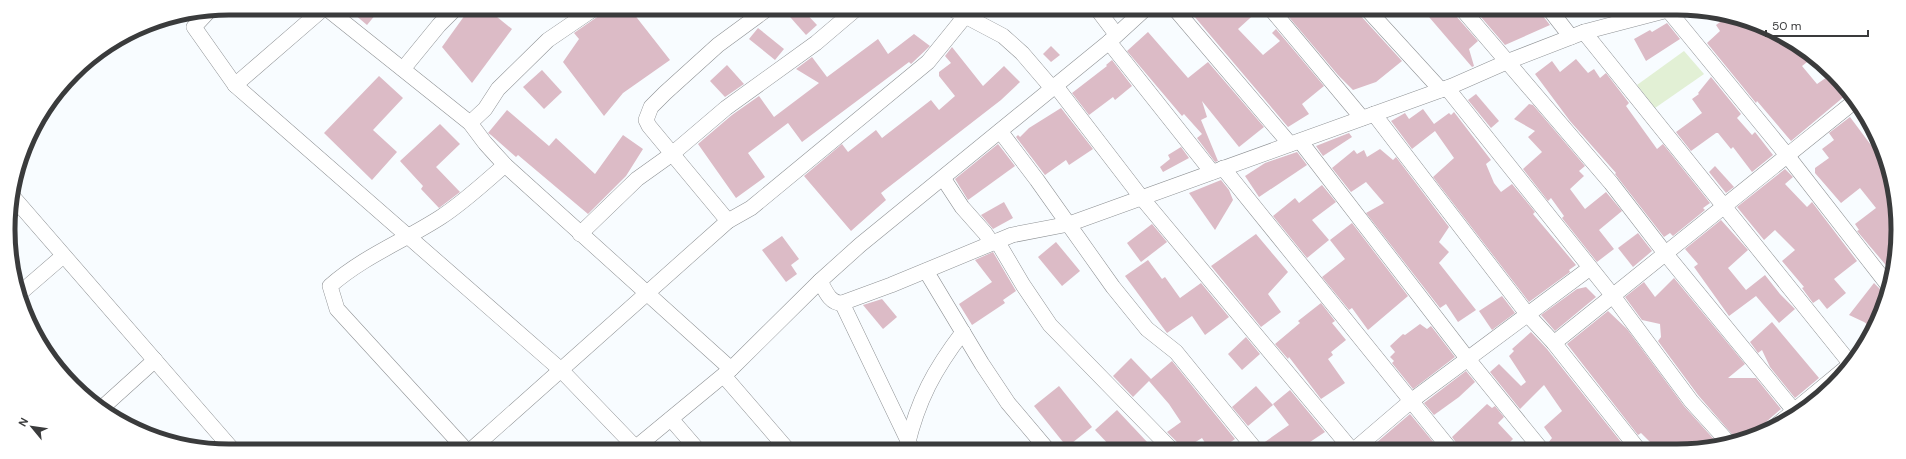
<svg xmlns="http://www.w3.org/2000/svg" width="1906" height="459" font-family="'DM Sans',sans-serif">
<style>
.green{fill:#e2f0d5}
.building{fill:#dcbbc6}
.lines{fill:none;stroke-linecap:round;stroke-linejoin:round}
.street-casing{stroke:#8f9295;stroke-width:16}
.street{stroke:#fff;stroke-width:15}
.rim{fill:none;stroke:#3a3b3c;stroke-width:5}
</style>
<rect width="100%" height="100%" fill="#f8fcff"/>
<!-- green -->
<polygon class="green" points="1684,51 1704,74 1655,108 1637,85"/>
<!-- building -->
<g class="building">
<polygon points="347,8 381,8 367,25"/>
<polygon points="470,8 486,8 512,29 472,83 442,47"/>
<polygon points="604,8 630,9 670,60 623,93 604,116 563,62 579,39 574,33 600,15"/>
<polygon points="783,9 802,9 817,25 806,35"/>
<polygon points="1188,9 1260,9 1238,29 1263,55 1280,41 1272,33 1276,29 1324,86 1302,104 1309,114 1288,127"/>
<polygon points="1296,9 1358,9 1360,15 1402,61 1376,82 1353,90 1338,75 1288,16"/>
<polygon points="1423,10 1454,10 1456,16 1478,41 1469,49 1474,66 1472,67"/>
<polygon points="1475,10 1541,10 1543,16 1550,25 1505,45"/>
<polygon points="1727,17 1787,38 1811,59 1802,66 1817,84 1830,75 1846,95 1791,141 1757,101 1756,103 1707,43 1720,31 1716,25"/>
<polygon points="1667,23 1680,39 1646,61 1634,39 1650,30 1652,32"/>
<polygon points="758,28 784,49 775,60 749,39"/>
<polygon points="1148,32 1188,78 1208,62 1264,127 1239,147 1202,101 1207,117 1201,120 1218,161 1215,162 1197,138 1202,134 1184,114 1182,116 1127,51"/>
<polygon points="914,34 930,46 911,64 909,62 802,142 788,123 748,153 765,177 736,198 698,144 732,115 759,96 774,117 819,83 796,69 812,57 827,77 878,39 888,54"/>
<polygon points="1051,46 1060,55 1051,62 1043,54"/>
<polygon points="952,47 983,86 1004,66 1020,82 1001,100 881,193 886,200 851,231 804,176 842,144 848,152 876,130 882,138 931,100 939,110 955,96 939,76 939,72 951,63 945,56"/>
<polygon points="1576,59 1588,73 1594,69 1600,78 1606,73 1629,103 1626,106 1657,149 1663,144 1710,203 1703,208 1705,210 1673,236 1670,233 1664,237 1615,174 1616,173 1570,121 1535,74 1552,61 1560,72"/>
<polygon points="1112,60 1132,86 1115,100 1113,97 1089,115 1072,93 1107,66 1106,65"/>
<polygon points="727,65 744,84 725,97 710,81"/>
<polygon points="542,70 562,92 544,109 523,87"/>
<polygon points="379,76 403,98 373,130 397,152 372,180 324,133"/>
<polygon points="1711,77 1741,114 1737,118 1752,135 1755,132 1773,155 1752,172 1733,147 1731,149 1718,133 1716,133 1691,151 1676,132 1702,113 1692,99 1699,94 1698,93"/>
<polygon points="1476,94 1499,121 1491,128 1468,100"/>
<polygon points="1529,104 1533,105 1585,166 1579,171 1584,176 1570,189 1585,209 1606,192 1622,211 1599,230 1614,249 1597,262 1562,218 1564,216 1551,198 1548,201 1523,169 1542,152 1528,137 1535,131 1514,119"/>
<polygon points="1061,108 1093,149 1069,165 1066,160 1045,175 1016,137 1018,135 1020,137 1029,128"/>
<polygon points="1423,109 1434,124 1449,113 1451,115 1454,112 1491,160 1486,164 1494,183 1501,192 1512,184 1535,212 1533,214 1576,265 1569,270 1570,272 1529,302 1433,177 1454,158 1435,131 1412,149 1391,121 1405,113 1409,119"/>
<polygon points="507,110 549,146 556,138 595,174 623,135 643,149 626,176 588,214 518,155 516,157 491,135 488,133"/>
<polygon points="1850,117 1891,172 1896,259 1891,275 1889,272 1890,270 1857,231 1859,230 1855,224 1876,208 1860,188 1841,203 1815,173 1815,168 1829,158 1822,149 1834,140 1829,133"/>
<polygon points="440,124 460,144 436,167 460,192 439,208 421,189 423,186 400,161"/>
<polygon points="1349,133 1352,137 1323,156 1316,146"/>
<polygon points="998,144 1015,166 968,200 955,179"/>
<polygon points="1181,147 1189,158 1163,172 1160,167 1170,159 1168,155"/>
<polygon points="1380,149 1393,160 1396,157 1449,227 1439,242 1449,252 1439,263 1476,310 1458,322 1446,304 1440,308 1366,213 1384,203 1366,182 1351,192 1332,168 1354,150 1357,154 1364,150 1367,157"/>
<polygon points="1297,152 1307,165 1259,197 1245,176 1265,163"/>
<polygon points="1715,166 1734,187 1726,193 1709,172"/>
<polygon points="1785,169 1793,177 1785,184 1807,207 1812,202 1857,261 1834,279 1846,293 1827,309 1819,299 1813,303 1802,288 1804,287 1782,261 1795,250 1775,230 1764,240 1737,207"/>
<polygon points="1221,180 1229,190 1233,200 1215,230 1189,193"/>
<polygon points="1322,185 1336,202 1312,220 1329,240 1307,258 1273,216 1295,198 1299,203"/>
<polygon points="1004,202 1013,218 993,229 981,215"/>
<polygon points="1721,220 1748,250 1728,268 1746,290 1765,275 1780,294 1795,309 1779,323 1756,296 1729,316 1694,267 1698,264 1685,249"/>
<polygon points="1352,223 1408,296 1368,330 1352,308 1349,310 1322,277 1345,259 1330,240"/>
<polygon points="1152,224 1167,242 1141,262 1127,243"/>
<polygon points="1638,233 1652,251 1633,267 1618,248"/>
<polygon points="1256,234 1288,272 1268,294 1281,312 1261,327 1211,266"/>
<polygon points="782,236 799,259 791,265 797,274 786,282 762,250"/>
<polygon points="1056,242 1080,271 1062,286 1038,257"/>
<polygon points="993,252 1016,291 1003,300 1005,303 972,325 959,304 992,282 975,260"/>
<polygon points="1148,260 1162,279 1165,277 1180,298 1201,283 1229,317 1205,335 1192,316 1167,333 1125,276"/>
<polygon points="1674,278 1745,364 1728,378 1756,378 1781,409 1766,422 1763,426 1763,431 1737,440 1698,395 1658,341 1661,337 1660,324 1642,320 1625,297 1644,282 1655,297"/>
<polygon points="1874,283 1885,294 1874,329 1864,322 1849,315"/>
<polygon points="1586,287 1596,297 1555,331 1541,315 1577,289"/>
<polygon points="1502,296 1515,313 1492,330 1479,311"/>
<polygon points="882,299 897,317 883,329 863,305"/>
<polygon points="1321,303 1335,321 1332,323 1346,340 1331,352 1333,355 1328,359 1345,383 1321,399 1289,357 1288,359 1275,344 1300,323 1298,321"/>
<polygon points="1608,311 1627,329 1684,406 1719,445 1705,449 1657,449 1641,433 1638,435 1567,344"/>
<polygon points="1772,322 1819,378 1795,398 1770,367 1762,350 1758,353 1750,342"/>
<polygon points="1420,324 1427,329 1431,326 1455,357 1413,389 1392,363 1394,361 1390,357 1395,352 1390,346 1403,334 1405,335"/>
<polygon points="1531,332 1547,349 1625,447 1623,449 1550,449 1548,443 1552,438 1544,427 1562,411 1544,385 1520,409 1490,372 1499,364 1521,386 1526,382 1509,356 1514,351 1512,349"/>
<polygon points="1246,337 1260,354 1242,370 1228,354"/>
<polygon points="1131,358 1151,379 1172,361 1235,439 1221,449 1209,449 1202,438 1184,449 1180,449 1178,443 1167,432 1181,422 1169,404 1149,381 1133,397 1113,376"/>
<polygon points="1466,371 1475,382 1459,397 1434,415 1424,403"/>
<polygon points="1059,386 1092,427 1067,447 1034,406"/>
<polygon points="1256,386 1273,405 1248,426 1232,407"/>
<polygon points="1290,390 1325,432 1307,444 1311,449 1264,449 1262,444 1289,425 1273,404"/>
<polygon points="1487,404 1492,408 1495,406 1504,417 1498,423 1513,439 1509,443 1513,449 1459,449 1457,444 1452,437"/>
<polygon points="1117,410 1148,443 1141,449 1113,449 1095,430"/>
<polygon points="1410,414 1439,449 1369,449"/>
</g>
<g class="lines">
<!-- street casing -->
<g class="street-casing">
<g id="street">
<polyline points="326,8 470,123 485,143 505,165 731,369"/>
<polyline points="952,9 1003,36 1022,53 1052,88"/>
<polyline points="1097,9 1116,34"/>
<polyline points="1175,9 1290,144"/>
<polyline points="1271,9 1362,118"/>
<polyline points="1367,9 1441,90"/>
<polyline points="1463,10 1611,183 1665,253 1796,413"/>
<polyline points="1550,10 1571,37"/>
<polyline points="1668,10 1786,154 1888,285"/>
<polyline points="208,12 194,27 235,85 561,370 637,449"/>
<polyline points="1584,32 1850,363"/>
<polyline points="1109,42 1212,172"/>
<polyline points="403,69 439,25 456,8"/>
<polyline points="235,85 324,8"/>
<polyline points="1055,85 1141,197 1351,449"/>
<polyline points="1447,88 1613,296 1691,401 1728,442"/>
<polyline points="1374,114 1528,315 1554,343 1638,449"/>
<polyline points="470,123 485,109 498,89 548,40 595,8"/>
<polyline points="1000,131 1037,180 1113,287 1147,329 1176,352 1255,449"/>
<polyline points="1300,141 1467,358 1541,449"/>
<polyline points="1223,168 1450,449"/>
<polyline points="943,178 962,207 985,233 992,243"/>
<polyline points="13,197 232,449"/>
<polyline points="728,221 649,126 646,120 651,107 665,93 718,45 767,9"/>
<polyline points="580,234 637,179 672,154 726,108 816,43 856,9"/>
<polyline points="997,241 1023,285 1050,325 1171,449"/>
<polyline points="926,271 982,364 1008,403 1047,449"/>
<path d="M820 281C825 290 830 304 842 303L891 285 1012 235 1069 224 1452 86 1509 61 1584 32 1668 10"/>
<polyline points="19,294 63,256"/>
<polyline points="842,303 912,449"/>
<polyline points="1554,343 1855,101"/>
<polyline points="724,376 787,449"/>
<polyline points="103,407 155,360"/>
<polyline points="671,419 697,449"/>
<polyline points="1772,429 1847,367"/>
<path d="M907 446C918 400 934 370 963 332"/>
<path d="M465 449 337 309 330 286C364 256 404 241 441 217 464 202 484 183 505 165"/>
<polyline points="472,449 728,221 751,208 928,62 971,9"/>
<polyline points="634,449 731,369 820,281 860,245 1109,42 1145,9"/>
<polyline points="1355,449 1411,401 1590,268"/>
</g>
</g>
<!-- street -->
<use href="#street" class="street"/>
</g>
<!-- crop -->
<path d="M0 0H1906V459H0ZM229 15H1677A214 214 0 0 1 1891 229V230A214 214 0 0 1 1677 444H229A214 214 0 0 1 15 230V229A214 214 0 0 1 229 15Z" fill="#fff" fill-rule="evenodd"/>
<path class="rim" d="M229 15H1677A214 214 0 0 1 1891 229V230A214 214 0 0 1 1677 444H229A214 214 0 0 1 15 230V229A214 214 0 0 1 229 15Z"/>
<!-- north arrow -->
<g transform="translate(32 427) rotate(299)" stroke="#ffffff" stroke-width="3" paint-order="stroke">
<path d="M0-3L7 15L0 10L-7 15Z" fill="#3a3b3c"/>
<text y="-6" font-size="11" font-weight="bold" text-anchor="middle" fill="#3a3b3c">N</text>
</g>
<!-- scale -->
<path d="M1766 30v6h102v-6" fill="none" stroke="#3a3b3c" stroke-width="2"/>
<text x="1772" y="30" font-size="12" fill="#3a3b3c" stroke="#ffffff" stroke-width="3" paint-order="stroke">50 m</text>
</svg>
